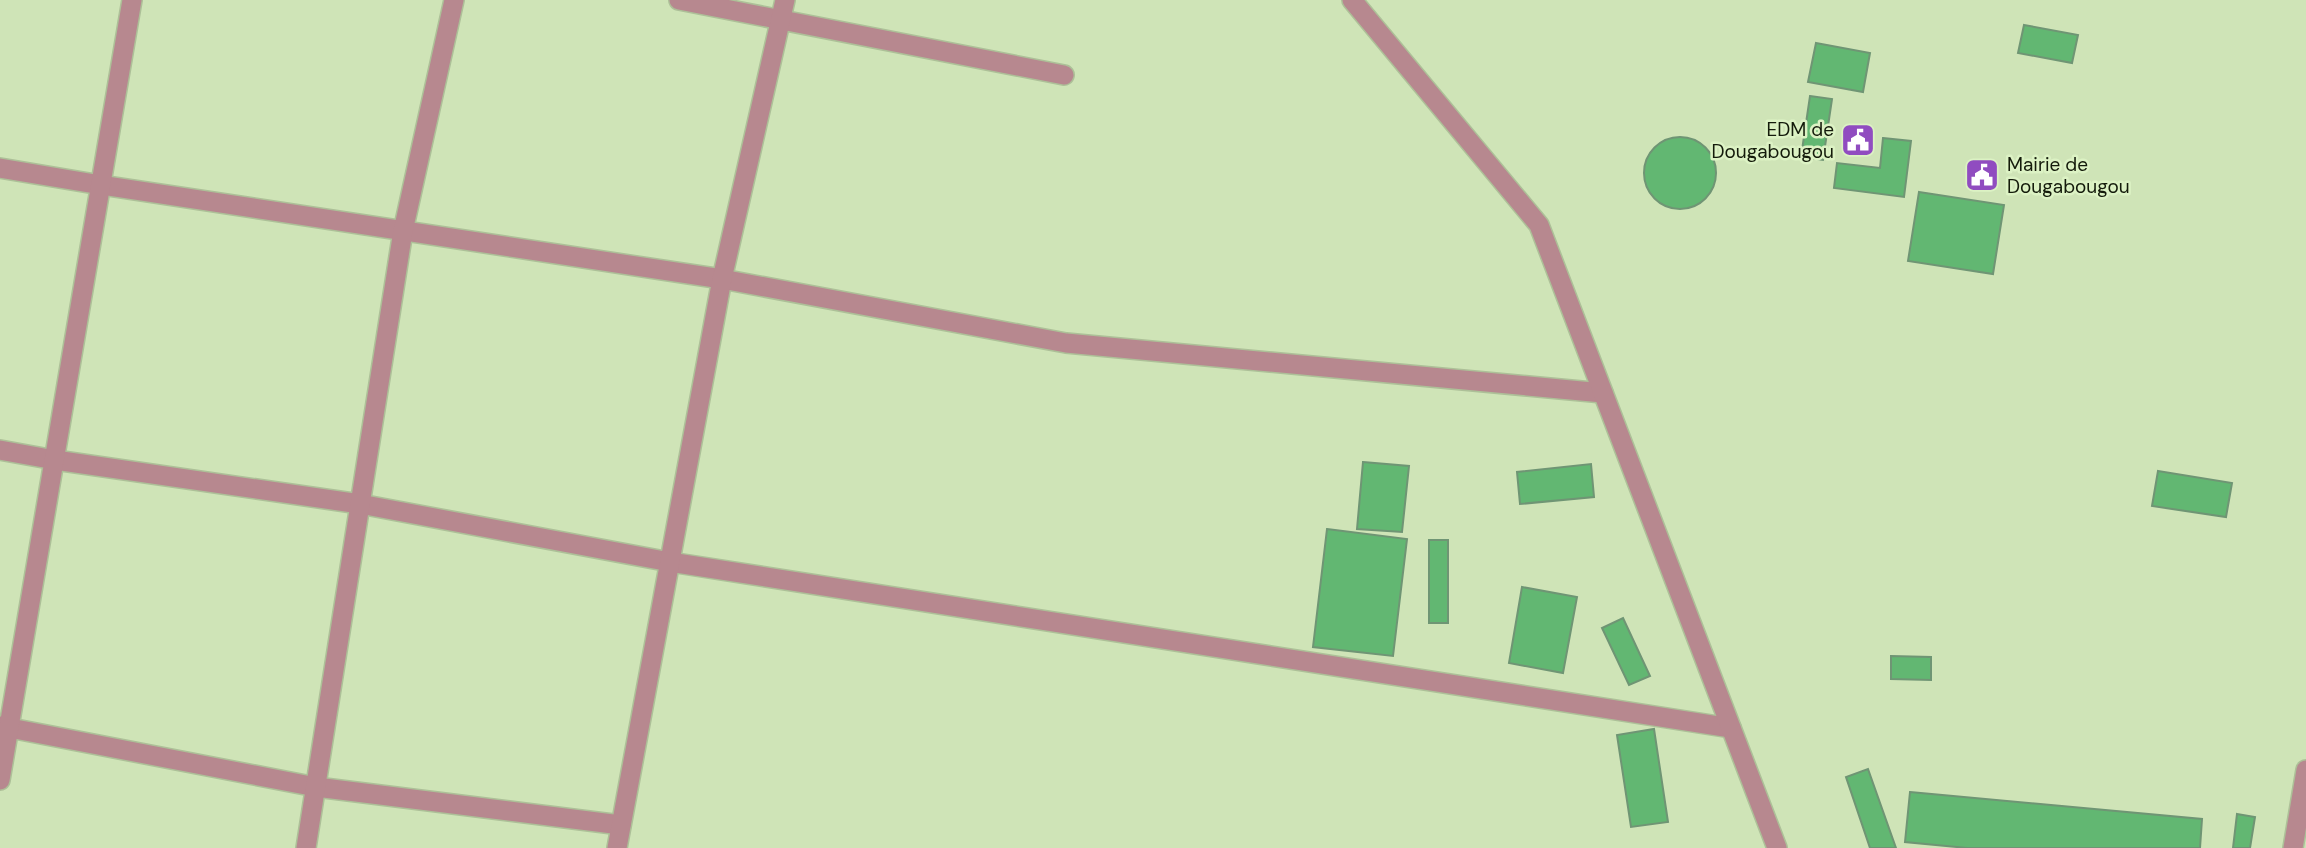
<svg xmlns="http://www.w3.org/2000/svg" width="2306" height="848" font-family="'DM Sans',sans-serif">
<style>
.building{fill:#62b772;stroke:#6f9574;stroke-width:2}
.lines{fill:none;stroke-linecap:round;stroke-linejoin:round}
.minor-casing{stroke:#adc098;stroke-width:22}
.tertiary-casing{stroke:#adc098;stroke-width:22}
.minor{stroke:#b7888f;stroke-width:19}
.tertiary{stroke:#b7888f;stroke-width:19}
.labels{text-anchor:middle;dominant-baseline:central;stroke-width:5;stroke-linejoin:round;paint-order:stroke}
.poi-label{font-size:19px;fill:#141b0b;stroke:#dcf2c4;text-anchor:end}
</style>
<rect width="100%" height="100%" fill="#cfe4b7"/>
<!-- building -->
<g class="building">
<polygon points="2024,25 2078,35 2072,63 2018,53"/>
<polygon points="1816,43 1870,53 1863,92 1808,82"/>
<polygon points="1810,96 1832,99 1823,160 1801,157"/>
<circle cx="1680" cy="173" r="36"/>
<polygon points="1883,138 1911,141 1904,197 1834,188 1837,163 1880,168"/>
<polygon points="1919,192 2004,205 1993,274 1908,261"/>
<polygon points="1363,462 1409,466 1402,532 1357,529"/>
<polygon points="1591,464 1594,497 1520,504 1517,472"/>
<polygon points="2158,471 2232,483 2226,517 2152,506"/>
<polygon points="1327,529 1407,539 1393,656 1313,647"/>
<rect x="1429" y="540" width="19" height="83"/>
<polygon points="1522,587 1577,597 1563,673 1509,663"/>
<polygon points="1623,618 1650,676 1629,685 1602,628"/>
<polygon points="1891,656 1931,657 1931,680 1891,679"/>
<polygon points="1654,729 1668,822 1631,827 1617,735"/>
<polygon points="1868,769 1896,848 1870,848 1846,777"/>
<polygon points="1910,792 2202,819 2200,848 1967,848 1905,842"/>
<polygon points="2237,814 2255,817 2250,848 2233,848"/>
</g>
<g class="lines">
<!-- minor casing -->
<g class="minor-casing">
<g id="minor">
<polyline points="679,0 1064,75"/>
<polyline points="0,168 101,185 722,279 1066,343 1603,393"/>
<polyline points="0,450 55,460 360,504 670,562 1731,728"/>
<polyline points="0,726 316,787 621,825"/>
<polyline points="0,780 132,0"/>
<polyline points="306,848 403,231 454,0"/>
<polyline points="617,848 722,279 785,0"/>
<polyline points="2293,848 2306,770"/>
</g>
</g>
<!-- tertiary casing -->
<g class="tertiary-casing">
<polyline id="tertiary" points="1352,0 1539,225 1777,848"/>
</g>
<!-- minor -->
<use href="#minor" class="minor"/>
<!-- tertiary -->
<use href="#tertiary" class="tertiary"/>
</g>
<!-- icons -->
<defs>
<g id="civic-square" transform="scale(1.75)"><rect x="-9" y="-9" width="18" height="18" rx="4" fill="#904cc0" stroke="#dcf2c4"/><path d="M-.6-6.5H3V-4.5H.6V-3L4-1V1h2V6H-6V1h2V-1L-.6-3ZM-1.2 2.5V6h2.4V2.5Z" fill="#fff"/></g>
</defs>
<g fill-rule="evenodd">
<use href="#civic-square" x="1858" y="140"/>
<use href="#civic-square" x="1982" y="175"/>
</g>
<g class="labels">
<!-- poi labels -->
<g class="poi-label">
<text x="1834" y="129">EDM de<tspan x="1834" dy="22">Dougabougou</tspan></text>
<text x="2007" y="164" text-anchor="start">Mairie de<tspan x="2007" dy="22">Dougabougou</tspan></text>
</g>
</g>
</svg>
